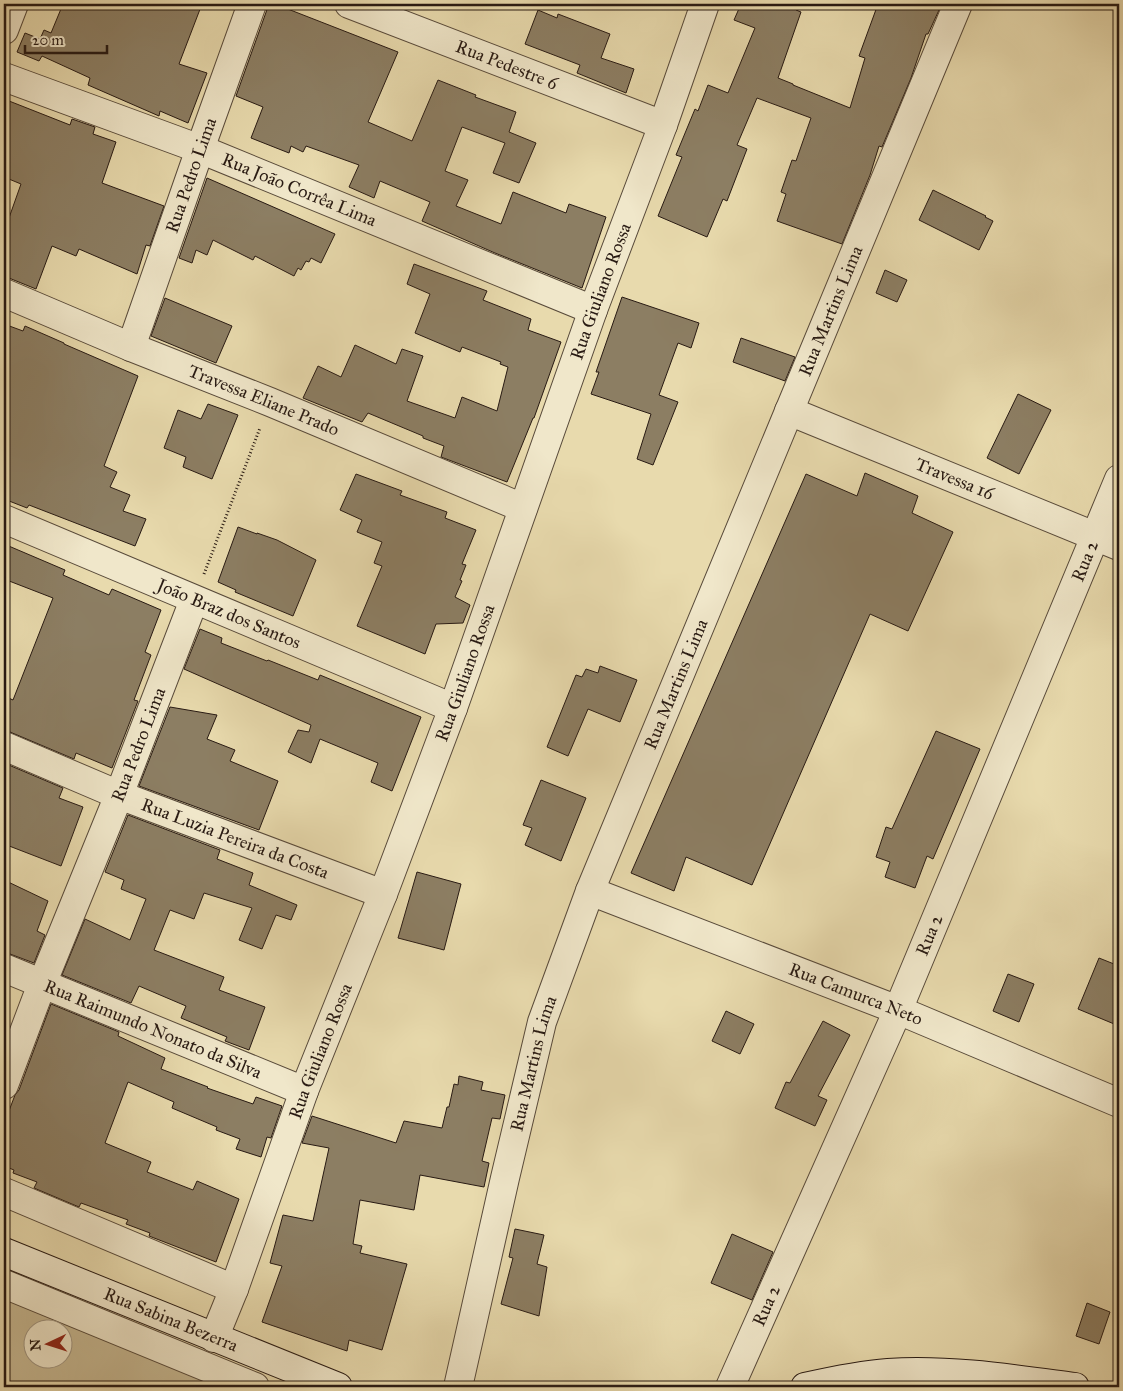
<svg xmlns="http://www.w3.org/2000/svg" width="1123" height="1391" font-family="'IM FELL Great Primer',serif">
<style>
.green{fill:#c7b993;stroke:#786a53;fill-rule:evenodd}
.building{fill:#8c7e63;stroke:#281a13}
.lines{fill:none;stroke-linecap:round;stroke-linejoin:round}
.street-casing{stroke:#584a3a;stroke-width:30}
.secondary-casing{stroke:#281a13;stroke-width:30}
.path{stroke:#281a13;stroke-width:3;stroke-dasharray:1 2.5;stroke-linecap:butt}
.street{stroke:#f0e7ca;stroke-width:28}
.secondary{stroke:#f0e7ca;stroke-width:28}
.labels{text-anchor:middle;dominant-baseline:central;stroke-width:5;stroke-linejoin:round;paint-order:stroke}
.street-label{font-size:18px;fill:#281a13;stroke:#f0e7ca}
</style>
<rect width="100%" height="100%" fill="#e8daad"/>
<filter id="stains"><feTurbulence type="fractalNoise" baseFrequency=".004" numOctaves="4"/><feColorMatrix values="0 0 0 0 .2 0 0 0 0 .09 0 0 0 0 .02 0 0 0 .5 -.17"/></filter>
<radialGradient id="worn" r=".72"><stop offset=".6" stop-color="#630" stop-opacity="0"/><stop offset="1" stop-color="#630" stop-opacity=".3"/></radialGradient>
<!-- green -->
<path class="green" d="M4 1284 255 1387H4ZM32 1328H62V1358H32Z"/>
<!-- building -->
<g class="building">
<polygon points="63,4 202,4 179,64 207,73 188,123 160,111 159,116 88,85 90,78 42,56 39,61 17,52 25,33 40,39 44,30 51,33"/>
<polygon points="269,4 275,4 398,52 368,122 412,141 438,80 476,95 475,97 516,112 509,132 536,143 519,183 493,173 505,143 462,127 445,171 468,180 456,206 501,224 513,192 566,213 569,204 606,217 582,288 495,253 422,221 430,202 380,181 374,198 349,187 359,165 306,146 303,152 291,146 289,153 251,138 263,107 236,96"/>
<polygon points="741,4 798,4 796,10 801,12 778,78 793,84 793,85 850,108 865,58 859,56 878,4 923,4 939,10 928,34 926,34 911,78 882,147 879,146 870,175 842,244 777,221 786,194 781,192 792,160 796,161 811,118 757,98 737,145 747,149 727,201 723,199 707,237 658,216 682,157 676,155 695,109 698,111 708,85 728,93 755,28 734,20"/>
<polygon points="538,10 557,18 558,14 610,34 601,58 634,69 626,93 577,73 580,65 525,44"/>
<polygon points="4,99 70,125 72,119 95,127 93,134 116,142 102,183 164,206 150,246 146,245 137,274 79,249 76,256 52,246 36,289 4,276 4,232 21,184 4,177"/>
<polygon points="207,178 335,234 321,263 311,258 309,262 306,261 301,270 298,268 294,276 255,256 253,260 213,240 207,255 196,250 192,263 179,258"/>
<polygon points="933,190 986,216 985,217 993,221 979,250 919,220"/>
<polygon points="414,264 487,291 483,300 531,319 528,330 561,342 534,418 533,418 507,482 441,457 444,446 423,438 423,436 368,413 362,422 303,398 318,366 341,377 355,345 396,364 402,349 423,356 407,401 455,418 462,397 497,411 508,367 500,364 501,362 462,347 460,352 415,333 430,294 407,284"/>
<polygon points="885,270 907,280 897,302 876,293"/>
<polygon points="622,297 699,323 691,348 678,343 659,395 678,402 653,465 637,459 651,414 591,394 599,372 596,372"/>
<polygon points="165,298 232,326 216,363 151,336"/>
<polygon points="4,324 23,331 25,326 64,343 64,344 138,376 104,466 117,472 110,487 130,495 123,511 146,519 135,546 29,505 27,508 4,499"/>
<polygon points="741,338 795,357 785,381 733,362"/>
<polygon points="1018,394 1051,410 1019,474 987,458"/>
<polygon points="208,404 238,415 212,479 183,467 186,457 164,448 178,410 201,419"/>
<polygon points="865,473 918,496 912,513 953,532 908,631 870,614 752,885 686,857 674,891 631,873 806,474 857,496"/>
<polygon points="356,474 402,491 400,495 447,512 445,518 476,530 462,564 466,565 460,580 462,581 455,597 470,605 463,623 436,624 425,654 357,626 382,566 374,563 382,542 357,532 362,520 340,510"/>
<polygon points="238,527 257,534 257,533 277,540 316,560 293,616 235,592 236,590 218,582"/>
<polygon points="4,544 65,570 63,575 109,595 112,589 161,610 145,652 151,655 134,700 138,701 112,768 76,753 74,759 10,732 4,731 4,696 13,700 53,598 4,579"/>
<polygon points="200,629 222,638 221,643 267,661 268,660 318,680 320,675 421,717 392,791 371,782 378,763 320,739 311,763 288,752 298,730 309,732 311,725 184,669"/>
<polygon points="600,666 637,680 620,722 588,709 568,756 547,747 576,675 582,677 586,669 598,673"/>
<polygon points="170,707 217,715 207,739 235,750 230,761 278,781 259,830 139,786"/>
<polygon points="936,731 980,749 933,859 927,856 915,888 885,877 890,862 876,857 886,827 892,829"/>
<polygon points="4,763 63,788 59,798 83,807 61,866 4,844"/>
<polygon points="541,780 586,798 561,861 525,845 532,828 523,825"/>
<polygon points="128,815 220,850 217,859 253,873 249,885 297,905 291,920 276,915 262,949 239,940 252,908 204,893 194,919 170,910 154,950 224,977 219,990 265,1007 249,1050 225,1041 227,1037 181,1018 186,1006 139,986 131,1003 62,975 85,919 130,940 146,899 121,889 124,880 105,872"/>
<polygon points="417,872 461,884 444,950 398,938"/>
<polygon points="4,880 48,901 37,931 45,935 34,963 10,954 4,953"/>
<polygon points="1099,958 1119,966 1119,1026 1078,1009"/>
<polygon points="1008,974 1034,984 1019,1022 993,1011"/>
<polygon points="51,1004 119,1032 118,1036 165,1058 161,1069 208,1087 207,1088 253,1104 256,1097 282,1106 271,1138 267,1137 261,1157 236,1149 240,1139 216,1130 217,1127 172,1108 174,1102 128,1082 105,1143 151,1162 147,1172 193,1190 197,1181 239,1199 216,1262 149,1236 150,1233 126,1224 128,1220 81,1203 79,1207 34,1188 37,1182 13,1173 14,1170 4,1166 4,1124 15,1095 19,1090"/>
<polygon points="726,1011 754,1024 740,1054 712,1041"/>
<polygon points="823,1021 850,1035 818,1096 827,1100 815,1126 775,1108 786,1082 790,1083"/>
<polygon points="459,1076 483,1082 481,1090 505,1095 500,1119 492,1118 482,1161 489,1163 484,1187 420,1175 414,1210 360,1200 353,1244 362,1246 360,1253 407,1264 382,1350 349,1340 347,1351 262,1322 282,1266 270,1263 283,1215 313,1221 329,1148 302,1143 312,1116 396,1143 404,1121 442,1128 447,1107 449,1107 454,1084 458,1085"/>
<polygon points="515,1229 544,1235 537,1264 547,1267 539,1316 501,1304 513,1258 509,1257"/>
<polygon points="732,1234 773,1252 752,1300 711,1283"/>
<polygon points="1087,1303 1110,1312 1099,1344 1076,1336"/>
</g>
<g class="lines">
<!-- street casing -->
<g class="street-casing">
<g id="street">
<path id="s1" d="M349 4 663 125"/>
<polyline points="4,30 14,4"/>
<path id="s2" d="M4 77 200 149 593 310"/>
<path id="s3" d="M4 293 131 347 270 402 523 508"/>
<path id="s4" d="M131 347 200 149 252 4"/>
<path id="s5" d="M789 411 1119 546"/>
<path id="s6" d="M4 519 453 708"/>
<path id="s7" d="M4 746 119 795 383 894"/>
<path id="s8" d="M590 891 898 1010 1119 1103"/>
<path id="s9" d="M4 968 304 1091"/>
<path id="s10" d="M4 1085 42 984 119 795 194 600"/>
<polyline points="4,1192 234,1289"/>
<polyline points="4,1284 255,1387"/>
<path id="s11" d="M214 1338 234 1289 304 1091 383 894 453 708 593 310 663 125 705 4"/>
<path id="s12" d="M458 1387 505 1178 542 1022 590 891 958 4"/>
<path id="s13" d="M730 1387 898 1010 1119 479"/>
</g>
</g>
<!-- secondary casing -->
<g class="secondary-casing">
<g id="secondary">
<path id="s14" d="M4 1252 338 1387"/>
<path d="M805 1387C832 1381 860 1375 888 1373 951 1369 1014 1379 1075 1387"/>
</g>
</g>
<!-- path -->
<polyline class="path" points="204,574 260,428"/>
<!-- street -->
<use href="#street" class="street"/>
<!-- secondary -->
<use href="#secondary" class="secondary"/>
</g>
<g class="labels">
<!-- street labels -->
<g class="street-label">
<text stroke="none"><textPath href="#s1" startOffset="169">Rua Pedestre 6</textPath></text>
<text stroke="none"><textPath href="#s4" startOffset="182">Rua Pedro Lima</textPath></text>
<text stroke="none"><textPath href="#s2" startOffset="316">Rua João Corrêa Lima</textPath></text>
<text stroke="none"><textPath href="#s11" startOffset="1116">Rua Giuliano Rossa</textPath></text>
<text stroke="none"><textPath href="#s12" startOffset="1142">Rua Martins Lima</textPath></text>
<text stroke="none"><textPath href="#s3" startOffset="281">Travessa Eliane Prado</textPath></text>
<text stroke="none"><textPath href="#s5" startOffset="179">Travessa 16</textPath></text>
<text stroke="none"><textPath href="#s13" startOffset="899">Rua 2</textPath></text>
<text stroke="none"><textPath href="#s6" startOffset="244">João Braz dos Santos</textPath></text>
<text stroke="none"><textPath href="#s11" startOffset="711">Rua Giuliano Rossa</textPath></text>
<text stroke="none"><textPath href="#s12" startOffset="738">Rua Martins Lima</textPath></text>
<text stroke="none"><textPath href="#s10" startOffset="366">Rua Pedro Lima</textPath></text>
<text stroke="none"><textPath href="#s7" startOffset="249">Rua Luzia Pereira da Costa</textPath></text>
<text stroke="none"><textPath href="#s13" startOffset="494">Rua 2</textPath></text>
<text stroke="none"><textPath href="#s8" startOffset="285">Rua Camurca Neto</textPath></text>
<text stroke="none"><textPath href="#s9" startOffset="161">Rua Raimundo Nonato da Silva</textPath></text>
<text stroke="none"><textPath href="#s11" startOffset="306">Rua Giuliano Rossa</textPath></text>
<text stroke="none"><textPath href="#s12" startOffset="332">Rua Martins Lima</textPath></text>
<text stroke="none"><textPath href="#s13" startOffset="89">Rua 2</textPath></text>
<text stroke="none"><textPath href="#s14" startOffset="180">Rua Sabina Bezerra</textPath></text>
</g>
</g>
<!-- margin -->
<rect width="1123" height="1391" fill="none" stroke="#e8daad" stroke-width="20"/>
<rect x="5" y="5" width="1113" height="1381" fill="none" stroke="#281a13" stroke-width="2.5"/>
<rect x="10" y="10" width="1103" height="1371" fill="none" stroke="#281a13"/>
<!-- north arrow -->
<g transform="translate(48 1344) rotate(266)"><circle r="24" fill="#f0e7ca" stroke="#a09581"/>
<path d="M0-4L9 19L0 12L-9 19Z" fill="#8f2418"/>
<text y="-8" font-size="14" font-weight="bold" text-anchor="middle" fill="#281a13">N</text>
</g>
<!-- scale -->
<path d="M25 45v8h82v-8" fill="none" stroke="#281a13" stroke-width="2.5"/>
<text x="32" y="45" font-size="15" fill="#281a13" stroke="#f0e7ca" stroke-width="4" paint-order="stroke">20 m</text>
<rect width="100%" height="100%" filter="url(#stains)"/>
<rect width="100%" height="100%" fill="url(#worn)"/>
</svg>
